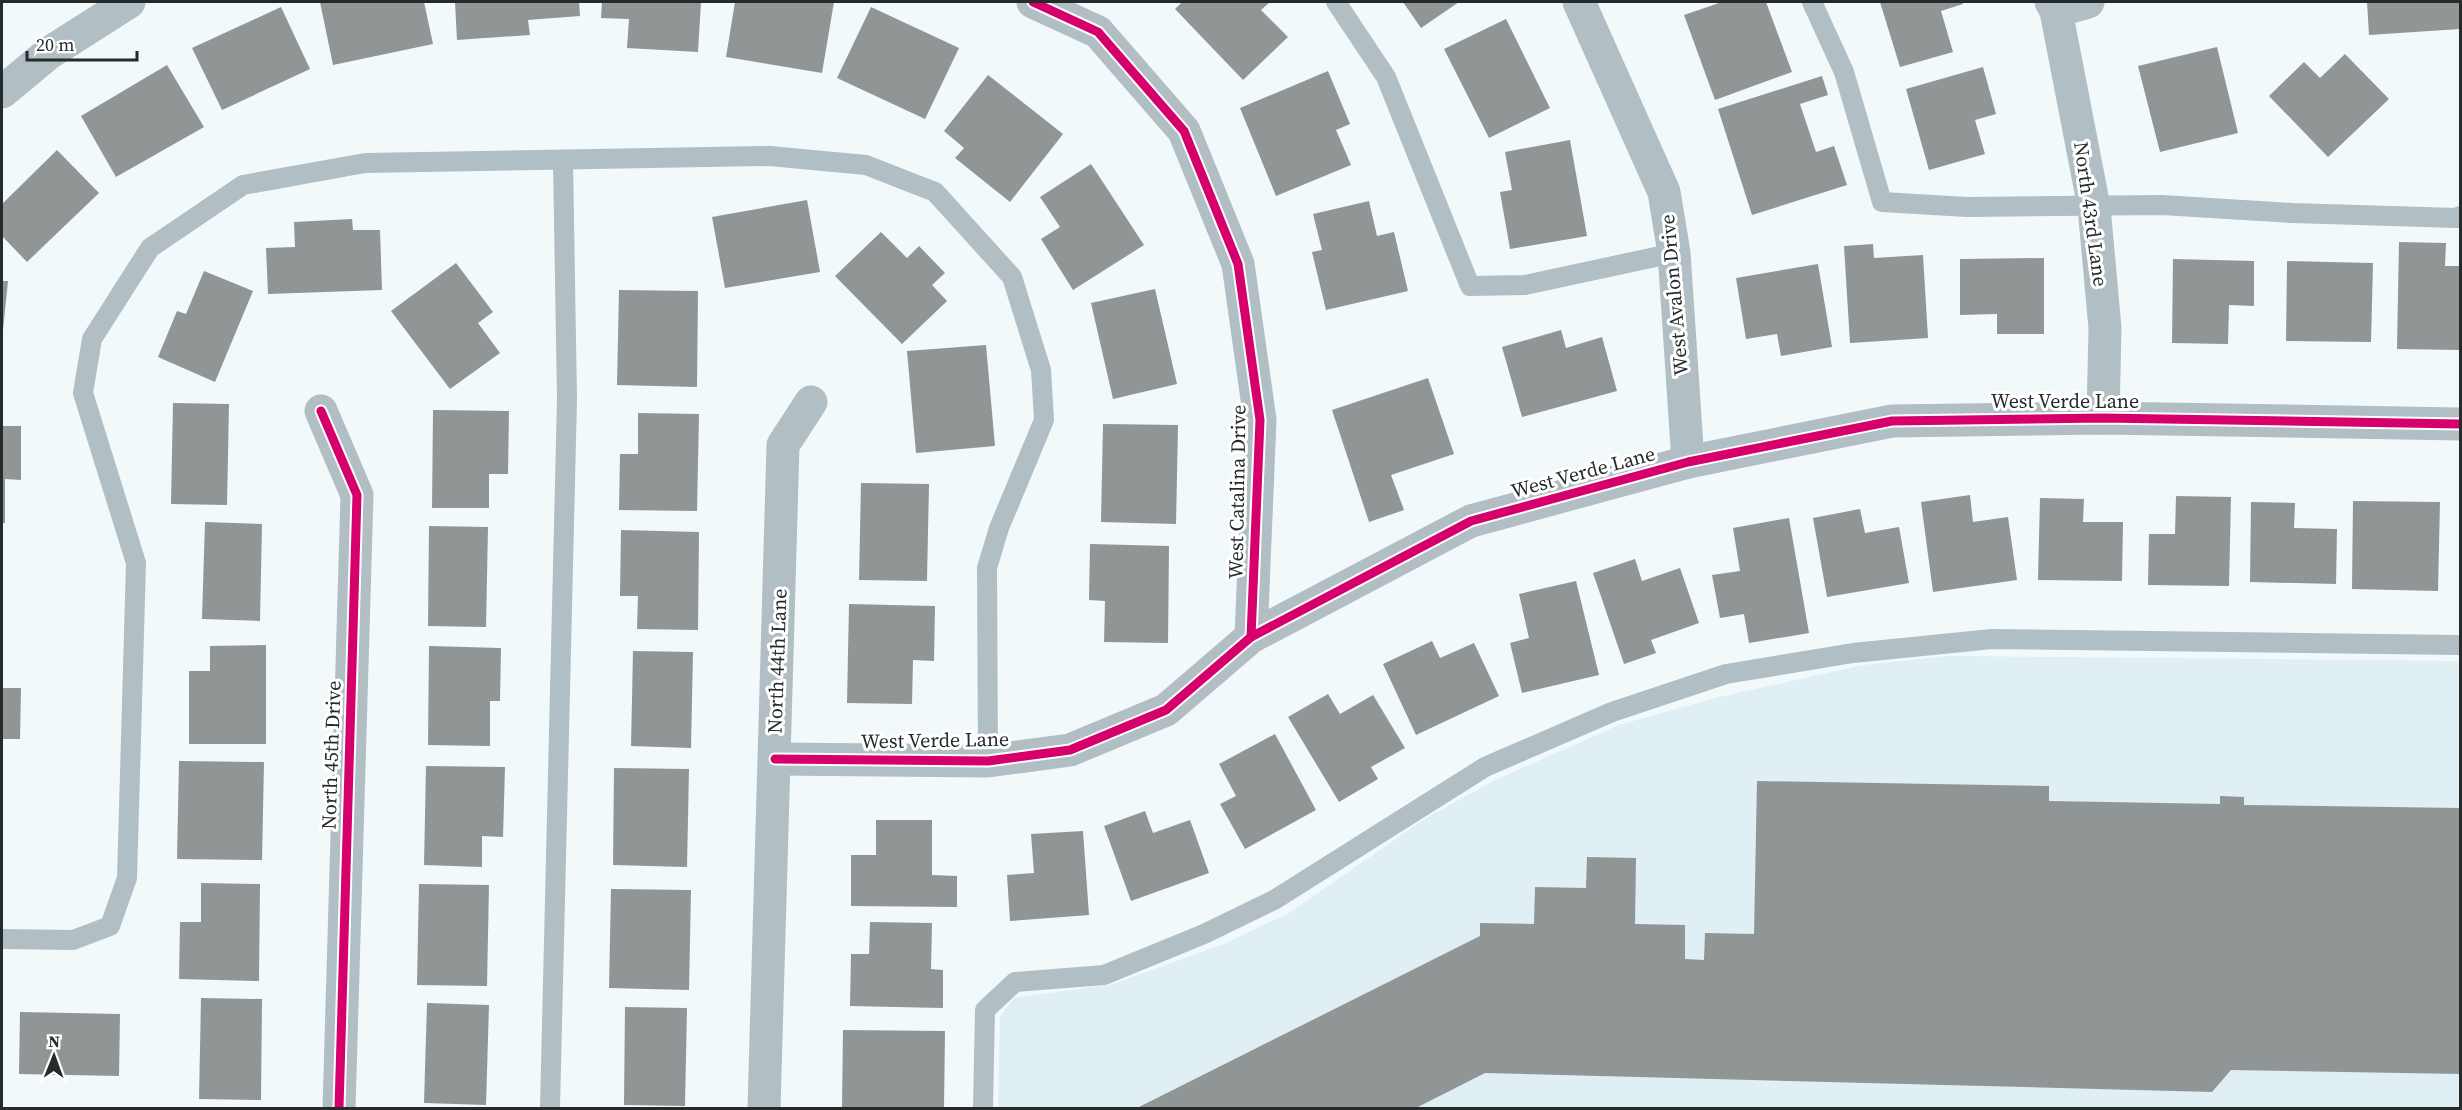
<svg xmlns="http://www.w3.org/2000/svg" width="2462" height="1110" font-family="'Source Serif 4',serif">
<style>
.built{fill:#e0eff3}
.building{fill:#909595}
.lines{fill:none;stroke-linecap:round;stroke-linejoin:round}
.lane{stroke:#b1bec4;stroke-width:20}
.street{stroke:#b1bec4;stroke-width:33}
.cycleway-casing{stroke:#fff;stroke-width:13}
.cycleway{stroke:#d6006c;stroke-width:9}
.labels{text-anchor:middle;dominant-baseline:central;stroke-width:6;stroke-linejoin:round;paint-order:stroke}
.street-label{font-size:20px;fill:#252a2b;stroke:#fff}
</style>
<rect width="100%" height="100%" fill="#f2f9fa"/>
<!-- built -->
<polygon class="built" points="1948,656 2460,661 2460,1108 998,1108 1000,1017 1014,998 1113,984 1224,944 1289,913 1426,818 1495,780 1619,725 1715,698 1863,665"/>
<!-- building -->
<g class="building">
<polygon points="320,2 424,2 433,44 333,65"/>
<polygon points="455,2 579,2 580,16 528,20 530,35 457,40"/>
<polygon points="602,2 701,2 698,52 627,48 629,19 601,18"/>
<polygon points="735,2 834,2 822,73 726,57"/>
<polygon points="1182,2 1270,2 1261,10 1288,37 1243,80 1175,9"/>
<polygon points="1403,2 1459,2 1421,28"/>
<polygon points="1722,2 1766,2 1792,72 1715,100 1684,15"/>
<polygon points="1880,2 1962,2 1963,4 1941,11 1953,52 1900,67"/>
<polygon points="2367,2 2460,2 2460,29 2369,35"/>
<polygon points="281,7 310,69 222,110 192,48"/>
<polygon points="871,7 959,48 925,119 837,78"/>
<polygon points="1506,19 1550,108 1489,138 1444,49"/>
<polygon points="2217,47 2238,133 2160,152 2138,66"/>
<polygon points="2345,54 2389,99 2328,157 2269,96 2304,62 2320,78"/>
<polygon points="167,65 204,127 116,177 81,116"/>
<polygon points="1983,67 1996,114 1975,120 1985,154 1929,170 1906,89"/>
<polygon points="1328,71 1350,124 1336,130 1351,165 1276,196 1240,108"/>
<polygon points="988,75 1063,134 1010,202 955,158 964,148 944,131"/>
<polygon points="1822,76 1828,95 1800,104 1816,152 1834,146 1847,185 1752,215 1718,109"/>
<polygon points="1570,140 1587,236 1510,249 1500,192 1512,190 1505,152"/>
<polygon points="57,150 99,193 27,262 2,236 2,204"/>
<polygon points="1091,164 1144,245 1073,290 1041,239 1060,227 1040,197"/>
<polygon points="807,200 820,272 725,288 712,217"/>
<polygon points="1369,201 1377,236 1394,232 1408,291 1326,310 1312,252 1322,250 1313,214"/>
<polygon points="352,219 353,230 380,230 382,290 268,294 266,248 295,247 294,222"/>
<polygon points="881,232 907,258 919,246 945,273 932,285 947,301 902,344 835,276"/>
<polygon points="2399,242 2446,243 2445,266 2460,266 2460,350 2397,349"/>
<polygon points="1873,244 1874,258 1923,255 1928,338 1850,343 1844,246"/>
<polygon points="2044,258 2044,334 1997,334 1997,314 1960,315 1960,259"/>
<polygon points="2173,259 2254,261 2254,306 2229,305 2228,344 2172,343"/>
<polygon points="2287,261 2373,263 2371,342 2286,341"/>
<polygon points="456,263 493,312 478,323 500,353 450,389 391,311"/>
<polygon points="1818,264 1832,347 1781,356 1777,334 1746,339 1736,278"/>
<polygon points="204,271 253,291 215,382 158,357 177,311 186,314"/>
<polygon points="2,281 8,281 3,330 2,330"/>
<polygon points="1155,289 1177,384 1113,399 1091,303"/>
<polygon points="619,290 698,291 697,387 617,385"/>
<polygon points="1561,330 1566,348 1602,337 1617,391 1522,417 1502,347"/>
<polygon points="986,345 995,446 916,453 907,351"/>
<polygon points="1428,378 1454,454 1391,475 1404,510 1369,522 1332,410"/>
<polygon points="173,403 229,404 227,505 171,504"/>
<polygon points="433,410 509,411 508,474 489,474 489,508 432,508"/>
<polygon points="638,413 699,414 697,511 619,510 620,454 638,454"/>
<polygon points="1103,424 1178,425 1176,524 1101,522"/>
<polygon points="2,426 21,426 21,480 5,479 5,523 2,523"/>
<polygon points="861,483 929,484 927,581 859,580"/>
<polygon points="1970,495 1973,522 2008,517 2017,580 1933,592 1921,502"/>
<polygon points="2176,496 2231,497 2229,586 2148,585 2149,534 2175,534"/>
<polygon points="2040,498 2084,499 2083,522 2123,522 2122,581 2038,580"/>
<polygon points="2353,501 2440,502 2438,591 2352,589"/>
<polygon points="2251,502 2295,503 2294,528 2337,529 2336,584 2250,582"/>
<polygon points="1860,509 1865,533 1899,527 1909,583 1827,597 1813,518"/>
<polygon points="1789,518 1809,633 1749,643 1744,614 1720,618 1712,575 1740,571 1733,528"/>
<polygon points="205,522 262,524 260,621 202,619"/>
<polygon points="429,526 488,527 486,627 428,626"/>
<polygon points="621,530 699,532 698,630 637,629 638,596 620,596"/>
<polygon points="1090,544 1169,546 1168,643 1104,642 1105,601 1089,600"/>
<polygon points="1635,559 1642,581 1680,568 1699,623 1651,640 1656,653 1624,664 1593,573"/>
<polygon points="1576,581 1599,675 1522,693 1510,643 1529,638 1519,594"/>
<polygon points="849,604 935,606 934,661 913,660 912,704 847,703"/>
<polygon points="1432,641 1440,658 1474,643 1499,696 1416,735 1383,664"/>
<polygon points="266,645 266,744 189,744 189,671 210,671 210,646"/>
<polygon points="429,646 501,648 500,701 490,701 490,746 428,745"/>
<polygon points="633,651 693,652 691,748 631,746"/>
<polygon points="2,688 21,688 20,739 2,739"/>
<polygon points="1328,694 1340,714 1373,695 1405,748 1371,767 1378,779 1339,802 1288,717"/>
<polygon points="1275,734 1316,810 1245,849 1220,804 1236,796 1219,764"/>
<polygon points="179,761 264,762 262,860 177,859"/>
<polygon points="426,766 505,767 503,837 482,836 482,867 424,865"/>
<polygon points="614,768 689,769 687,867 613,865"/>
<polygon points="1757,781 2049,786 2049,801 2220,804 2220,796 2244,797 2244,805 2460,808 2460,1074 2231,1070 2212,1092 1485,1073 1416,1108 1137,1108 1480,936 1480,923 1534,924 1535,887 1586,888 1587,857 1636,858 1635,924 1685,925 1685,959 1704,960 1705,933 1754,934"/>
<polygon points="1145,811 1153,833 1190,820 1209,873 1131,901 1104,826"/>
<polygon points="876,820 932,820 932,875 957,876 957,907 851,906 851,855 876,855"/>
<polygon points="1083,831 1089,915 1010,921 1007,875 1034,873 1031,834"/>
<polygon points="201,883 260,884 259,981 179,979 180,922 201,922"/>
<polygon points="419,884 489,885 487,986 417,985"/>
<polygon points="611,889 691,890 689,990 609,988"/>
<polygon points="870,922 932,923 931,969 943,970 943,1008 850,1006 851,954 869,954"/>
<polygon points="201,998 262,999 261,1100 199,1099"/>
<polygon points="427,1003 489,1005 486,1105 424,1103"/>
<polygon points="625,1007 687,1008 685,1106 624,1105"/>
<polygon points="20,1012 120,1014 119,1076 19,1074"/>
<polygon points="843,1030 945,1031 944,1108 842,1108"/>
</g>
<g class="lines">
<!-- lane -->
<g class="lane">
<polyline points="1336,2 1386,77 1470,286 1525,285 1674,253"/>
<polyline points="1812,2 1844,72 1882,202 1967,207 2162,205 2292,213 2457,218 2460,216"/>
<polyline points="2,939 73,940 110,926 127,878 136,563 83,393 92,339 150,248 243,185 365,163 770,156 866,165 935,192 1012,277 1041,370 1044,420 999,528 987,568 988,761"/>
<polyline points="550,1108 567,399 563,160"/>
<polyline points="983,1108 985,1010 1015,982 1104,975 1204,934 1274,900 1485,767 1612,712 1726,674 1853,653 1992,639 2460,645"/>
</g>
<!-- street -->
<g class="street">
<polyline points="1033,2 1098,32 1184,131 1238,264 1260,420 1251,637"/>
<polyline points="1579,2 1664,192 1674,253 1688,462"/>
<polyline points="2051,2 2056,11 2094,207 2105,328 2103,418"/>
<polyline points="2056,11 2088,2"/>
<polyline points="2,92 49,53 129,2"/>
<polyline points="321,411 357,495 339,1108"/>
<polyline points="775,759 988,761 1070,750 1166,710 1251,637 1471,521 1688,462 1892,421 2103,418 2460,424"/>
<polyline points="764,1108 783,445 811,402"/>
</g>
<!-- cycleway casing -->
<g class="cycleway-casing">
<g id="cycleway">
<polyline points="1033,2 1098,32 1184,131 1238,264 1260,420 1251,637"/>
<polyline points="321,411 357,495 339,1108"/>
<polyline points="775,759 988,761 1070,750 1166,710 1251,637 1471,521 1688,462 1892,421 2103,418 2460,424"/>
</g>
</g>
<!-- cycleway -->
<use href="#cycleway" class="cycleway"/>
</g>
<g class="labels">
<!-- street labels -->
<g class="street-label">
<text transform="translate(2091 214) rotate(82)">North 43rd Lane</text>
<text transform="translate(1674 295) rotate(-95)">West Avalon Drive</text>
<text x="2065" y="401">West Verde Lane</text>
<text transform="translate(1583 472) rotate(-15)">West Verde Lane</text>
<text transform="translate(1237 492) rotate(-89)">West Catalina Drive</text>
<text transform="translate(777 661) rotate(-88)">North 44th Lane</text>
<text transform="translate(935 740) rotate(-1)">West Verde Lane</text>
<text transform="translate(331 755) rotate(-88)">North 45th Drive</text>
</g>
</g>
<!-- border -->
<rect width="2462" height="1110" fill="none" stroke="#252a2b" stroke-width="6"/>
<!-- north arrow -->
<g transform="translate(54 1056) rotate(1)" stroke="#ffffff" stroke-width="4.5" paint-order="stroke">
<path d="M0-4.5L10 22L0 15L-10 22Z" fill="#252a2b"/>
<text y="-9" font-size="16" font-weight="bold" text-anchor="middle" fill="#252a2b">N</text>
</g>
<!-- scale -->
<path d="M27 51v9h110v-9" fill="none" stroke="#252a2b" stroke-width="3"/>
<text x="36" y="51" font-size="18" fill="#252a2b" stroke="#ffffff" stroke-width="4.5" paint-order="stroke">20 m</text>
</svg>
